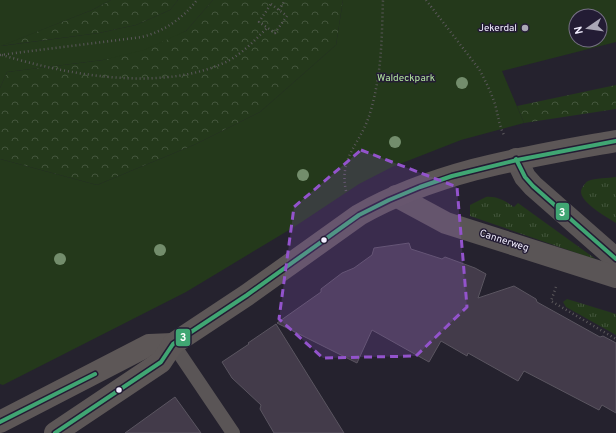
<svg xmlns="http://www.w3.org/2000/svg" width="616" height="433" font-family="Overpass,sans-serif">
<style>
.grass{fill:url(#grass-tufts)}
.forest{fill:url(#forest-crowns)}
.green{fill:#24391b;fill-rule:evenodd}
.building{fill:#433b4a;stroke:#5a5560}
.lines{fill:none;stroke-linecap:round;stroke-linejoin:round}
.path{stroke:#5b585b;stroke-width:2.5;stroke-dasharray:1 3;stroke-linecap:butt}
.lane{stroke:#5a5556;stroke-width:14}
.street{stroke:#5a5556;stroke-width:22}
.secondary{stroke:#5d5757;stroke-width:22}
.bus-1-casing{stroke:#231c34;stroke-width:7}
.bus-1{stroke:#40a673;stroke-width:4}
.tree{fill:#738d6c}
.marked{fill:#9353cc;fill-opacity:0.2;stroke:#9353cc;stroke-width:3;stroke-dasharray:8 5;stroke-linejoin:round}
.poi-dot{fill:#aaa7b6;stroke:#231c34;stroke-width:1.5}
.bus-dot{fill:#f2eeff;stroke:#231c34;stroke-width:1.5}
.labels{text-anchor:middle;dominant-baseline:central;stroke-width:3;stroke-linejoin:round;paint-order:stroke}
.poi-label{font-size:10px;fill:#f2eeff;stroke:#231c34;text-anchor:end}
.park-label{font-size:10px;fill:#b3e59f;stroke:#231c34}
.street-label{font-size:10px;fill:#f2eeff;stroke:#231c34}
.line-badge{stroke:#231c34;stroke-width:1.5}
.badge-label{font-size:11px;text-anchor:middle;font-weight:bold;fill:#fff}
</style>
<defs>
<pattern id="grass-tufts" width="24" height="20" patternUnits="userSpaceOnUse"><rect width="24" height="20" fill="#24391b"/><path d="M3 7l-1-3M5 7V3M7 7l1-3M15 17l-1-3M17 17v-4M19 17l1-3" fill="none" stroke="#44563d"/></pattern>
<pattern id="forest-crowns" width="20" height="18" patternUnits="userSpaceOnUse"><rect width="20" height="18" fill="#24391b"/><path d="M2 6a3 3 0 1 1 6 0M12 15a3 3 0 1 1 6 0" fill="none" stroke="#44563d"/></pattern>
</defs>
<rect width="100%" height="100%" fill="#25222e"/>
<!-- grass -->
<g class="grass">
<path d="M616 177V223C607 217 575 200 582 188 584 185 586 182 588 181 595 178 609 178 616 177Z"/>
<path d="M486 197C497 196 505 201 514 207L518 203 597 260 470 216V205Z"/>
<polygon points="567,299 616,314 616,335 566,307 563,302"/>
</g>
<!-- forest -->
<g class="forest">
<polygon points="111,0 178,0 170,10 136,25 99,33 0,46 92,10"/>
<polygon points="213,0 343,0 336,45 260,112 196,144 97,185 0,159 0,88 7,72 103,60 186,31"/>
<polygon points="616,85 616,109 524,123 517,106"/>
</g>
<!-- green -->
<g class="green">
<polygon points="0,0 111,0 92,10 1,46 99,33 136,25 170,10 178,0 213,0 186,31 144,50 103,60 7,72 0,88"/>
<path d="M343 0H616V42L502 71 524 123 461 140 392 167 359 184 294 227 186 292 3 385 0 384V159L97 185 196 144 260 112 336 45ZM576 16H600V40H576Z"/>
</g>
<!-- building -->
<g class="building">
<polygon points="409,243 411,249 442,259 445,257 475,268 486,274 478,298 514,286 536,299 537,302 600,337 603,336 616,343 616,413 602,405 599,410 524,371 518,381 468,353 467,356 441,341 429,362 372,330 357,363 277,323 321,292 321,289 342,273 354,268 372,255 374,248"/>
<polygon points="276,324 344,433 274,433 260,409 261,405 232,378 222,362 249,344 248,343"/>
<polygon points="175,397 201,433 125,433"/>
</g>
<g class="lines">
<!-- path -->
<g class="path">
<path d="M426 0 479 69C485 80 491 92 495 104 498 115 499 125 504 135"/>
<polygon points="271,4 287,16 275,33 259,22"/>
<polyline points="279,10 285,0"/>
<path d="M0 55 142 37C165 31 183 18 197 0"/>
<path d="M2 55C68 75 163 93 228 61 243 53 255 40 267 28"/>
<path d="M346 191C339 159 358 146 368 119 372 108 375 95 377 83 382 56 382 27 383 0"/>
<polyline points="556,287 551,301 616,339"/>
</g>
<!-- lane -->
<polyline class="lane" points="173,344 233,433"/>
<!-- street -->
<g class="street">
<polyline points="516,159 525,177 533,186 616,259"/>
<polyline points="396,196 446,223 616,277"/>
</g>
<!-- secondary -->
<g class="secondary">
<polyline points="0,422 149,345 173,344"/>
<path d="M55 433 161 362 173 344 247 295 359 215C439 170 527 157 616 141"/>
</g>
<!-- bus-1 casing -->
<g class="bus-1-casing">
<g id="bus-1">
<polyline points="516,159 525,177 533,186 616,259"/>
<polyline points="0,422 95,374"/>
<polyline points="55,433 161,362 173,344 247,295 359,215 389,200 420,187 452,176 517,160 616,141"/>
</g>
</g>
<!-- bus-1 -->
<use href="#bus-1" class="bus-1"/>
</g>
<!-- trees -->
<g class="tree">
<circle cx="462" cy="83" r="6"/>
<circle cx="395" cy="142" r="6"/>
<circle cx="303" cy="175" r="6"/>
<circle cx="160" cy="250" r="6"/>
<circle cx="60" cy="259" r="6"/>
</g>
<!-- marked area -->
<path class="marked" d="M361 150 457 187 467 307 416 356 323 358 279 319 294 207Z"/>
<!-- markers -->
<circle class="poi-dot" cx="525" cy="28" r="4"/>
<g class="bus-dot">
<circle cx="324" cy="240" r="3.5"/>
<circle cx="119" cy="390" r="3.5"/>
</g>
<g class="labels">
<!-- poi labels -->
<g class="poi-label">
<text x="517" y="28">Jekerdal</text>
</g>
<!-- park labels -->
<g class="park-label">
<text x="406" y="78">Waldeckpark</text>
</g>
<!-- street labels -->
<g class="street-label">
<text transform="translate(504 241) rotate(18)">Cannerweg</text>
</g>
</g>
<g class="line-badge">
<rect x="555" y="202" width="15" height="19" rx="4" fill="#40a673"/>
<rect x="175" y="328" width="16" height="19" rx="4" fill="#40a673"/>
</g>
<g class="badge-label">
<text x="562" y="216">3</text>
<text x="183" y="341">3</text>
</g>
<!-- north arrow -->
<g transform="translate(588 28) rotate(257)"><circle r="19" fill="#231c34" stroke="#767085"/>
<path d="M0-3L7 15L0 10L-7 15Z" fill="#aaa7b6"/>
<text y="-6" font-size="11" font-weight="bold" text-anchor="middle" fill="#f2eeff">N</text>
</g>
</svg>
